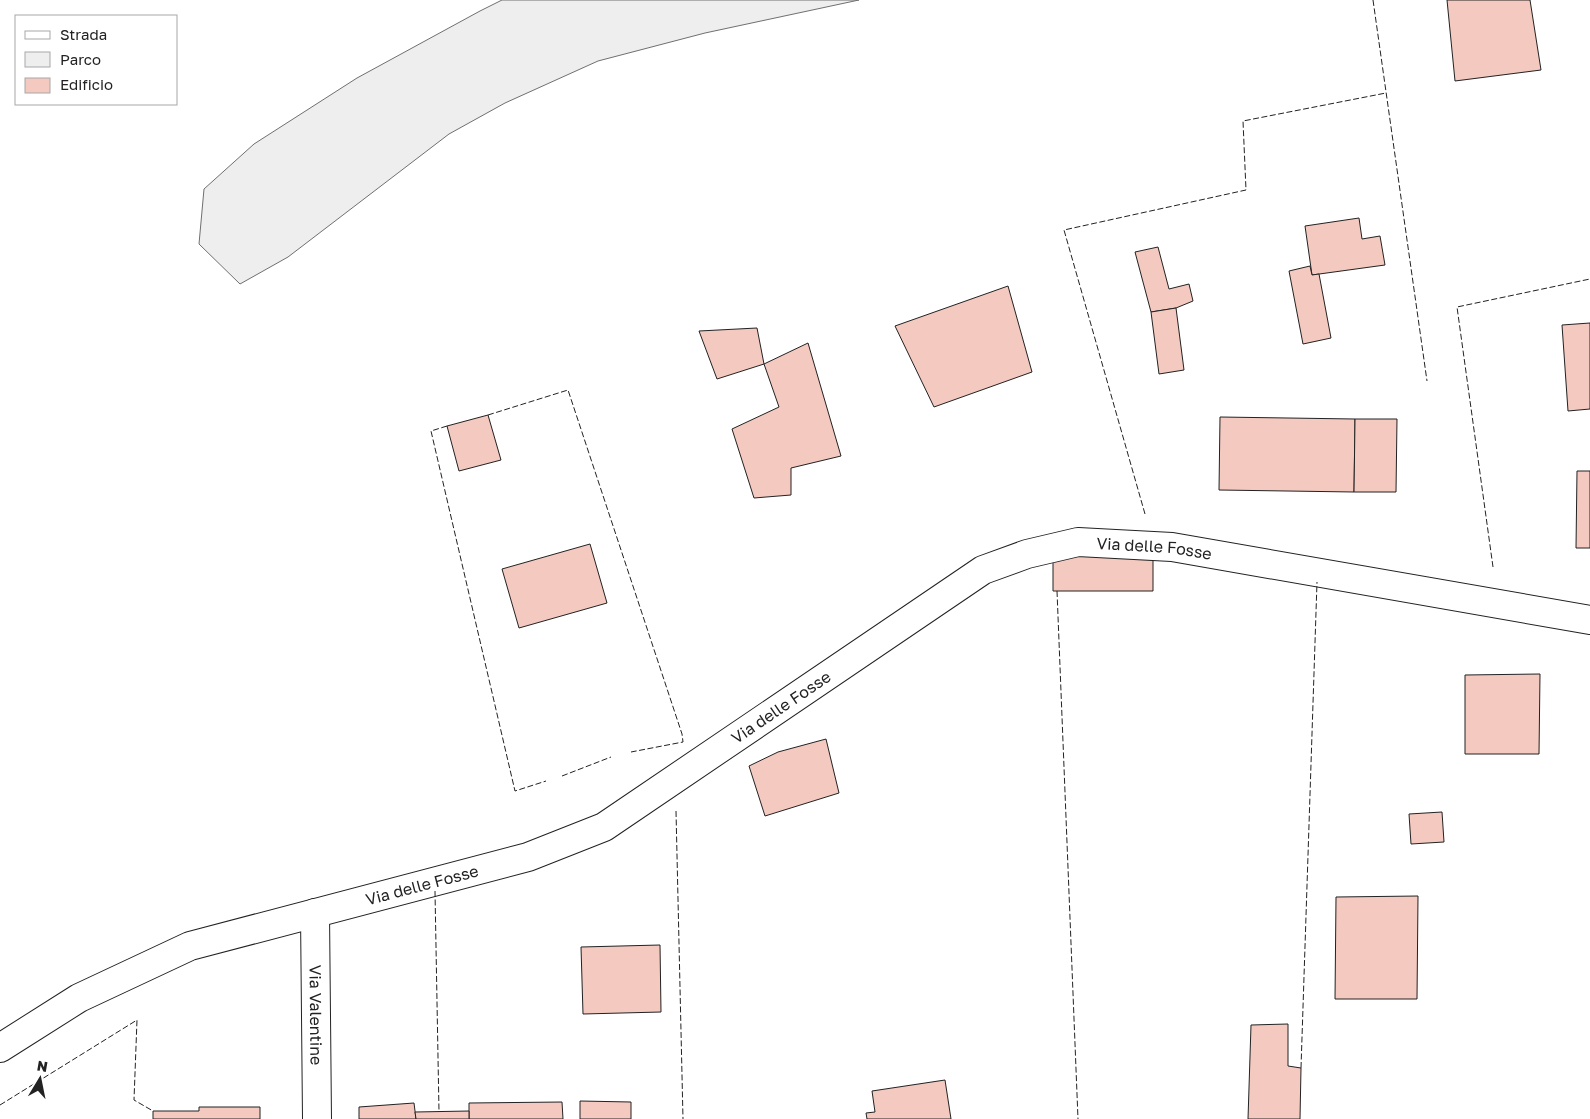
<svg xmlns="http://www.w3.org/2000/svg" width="1590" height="1119" font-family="'Golos Text',sans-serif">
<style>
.green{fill:#eee;stroke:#6f6f6f}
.building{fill:#f3c9c0;stroke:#222}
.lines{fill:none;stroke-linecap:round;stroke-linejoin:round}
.minor-casing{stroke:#222;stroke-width:30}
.minor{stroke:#fff;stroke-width:28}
.fence{stroke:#222;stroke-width:1;stroke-dasharray:6 2.5;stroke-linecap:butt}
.labels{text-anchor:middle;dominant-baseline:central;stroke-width:4;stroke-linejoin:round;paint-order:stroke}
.street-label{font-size:16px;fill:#222;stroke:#fff}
</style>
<rect width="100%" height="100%" fill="#fff"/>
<!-- green -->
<polygon class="green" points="502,0 859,0 705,33 598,61 505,103 449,134 288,257 240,284 199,244 204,189 254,144 357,78 480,11"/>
<!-- building -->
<g class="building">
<polygon points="1447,0 1530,0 1541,70 1455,81"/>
<polygon points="1359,218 1362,239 1380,236 1385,265 1312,275 1305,226"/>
<polygon points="1158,247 1169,289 1189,284 1193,301 1176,308 1151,312 1135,252"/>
<polygon points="1310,266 1312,275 1319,274 1331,338 1303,344 1289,271"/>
<polygon points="1008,286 1032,372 934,407 895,326"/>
<polygon points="1176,308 1184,370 1159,374 1151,312"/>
<polygon points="1590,323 1590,409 1568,411 1562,325"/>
<polygon points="757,328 764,364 717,379 699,331"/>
<polygon points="808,343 841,456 791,468 791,495 754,498 732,429 779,407 764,364"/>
<polygon points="488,415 501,460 459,471 447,426"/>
<polygon points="1220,417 1355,419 1354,492 1219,490"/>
<polygon points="1355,419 1397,419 1396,492 1354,492"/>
<polygon points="1577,471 1590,471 1590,548 1576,548"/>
<polygon points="590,544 607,603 519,628 502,569"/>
<polygon points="1153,552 1153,591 1053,591 1053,555"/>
<polygon points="1540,674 1539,754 1465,754 1465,675"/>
<polygon points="826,739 839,793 765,816 749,766 778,752"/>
<polygon points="1442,812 1444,842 1411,844 1409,814"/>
<polygon points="1418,896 1417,999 1335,999 1336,897"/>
<polygon points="660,945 661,1012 583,1014 581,947"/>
<polygon points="1288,1024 1288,1066 1301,1068 1300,1119 1248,1119 1251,1025"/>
<polygon points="945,1080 951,1119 867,1119 866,1113 875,1112 872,1091"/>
<polygon points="580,1101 631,1102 631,1119 580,1119"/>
<polygon points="562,1102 563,1119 469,1119 469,1103"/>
<polygon points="414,1103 416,1119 359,1119 359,1107"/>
<polygon points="199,1107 260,1107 260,1119 153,1119 153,1111 199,1111"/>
<polygon points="469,1111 469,1119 416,1119 415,1112"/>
</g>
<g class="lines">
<!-- minor casing -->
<g class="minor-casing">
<g id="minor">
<path id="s1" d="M315 913 317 1119"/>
<path id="s2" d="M0 1048 79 998 190 946 528 857 604 827 983 570 1027 554 1078 542 1172 547 1590 620"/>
</g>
</g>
<!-- minor -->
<use href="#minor" class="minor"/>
<!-- fence -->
<g class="fence">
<polyline points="1373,0 1427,381"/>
<polyline points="488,415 568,390 682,734 683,742 631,752"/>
<polyline points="447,426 431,431 515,791 546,781"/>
<polyline points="1145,514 1064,230 1246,190 1243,121 1386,93"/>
<polyline points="1493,567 1457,307 1590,279"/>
<polyline points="1057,591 1078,1119"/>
<polyline points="562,776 611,757"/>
<polyline points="676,811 683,1119"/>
<polyline points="435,891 439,1112"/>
<polyline points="1301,1068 1317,582"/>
<polyline points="0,1105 137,1020 134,1100 153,1111"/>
</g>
</g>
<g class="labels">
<!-- street labels -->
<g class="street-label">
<text stroke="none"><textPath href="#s2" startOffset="1281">Via delle Fosse</textPath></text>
<text stroke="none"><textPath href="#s2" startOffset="861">Via delle Fosse</textPath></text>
<text stroke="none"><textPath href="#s2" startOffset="456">Via delle Fosse</textPath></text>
<text stroke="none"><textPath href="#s1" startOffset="102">Via Valentine</textPath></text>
</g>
</g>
<!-- legend -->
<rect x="15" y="15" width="162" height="90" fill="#ffffff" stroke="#a7a7a7"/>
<rect x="25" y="31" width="25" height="8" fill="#ffffff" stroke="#a7a7a7"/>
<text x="60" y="40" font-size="15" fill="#222222">Strada</text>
<rect x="25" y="52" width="25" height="15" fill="#eeeeee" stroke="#a7a7a7"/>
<text x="60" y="65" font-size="15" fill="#222222">Parco</text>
<rect x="25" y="78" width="25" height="15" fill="#f3c9c0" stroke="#a7a7a7"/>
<text x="60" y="90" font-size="15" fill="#222222">Edificio</text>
<!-- north arrow -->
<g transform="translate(40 1079) rotate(10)" stroke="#ffffff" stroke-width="4" paint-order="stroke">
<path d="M0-4L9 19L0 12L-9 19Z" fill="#222222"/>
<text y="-8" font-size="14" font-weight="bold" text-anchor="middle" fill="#222222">N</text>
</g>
</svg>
